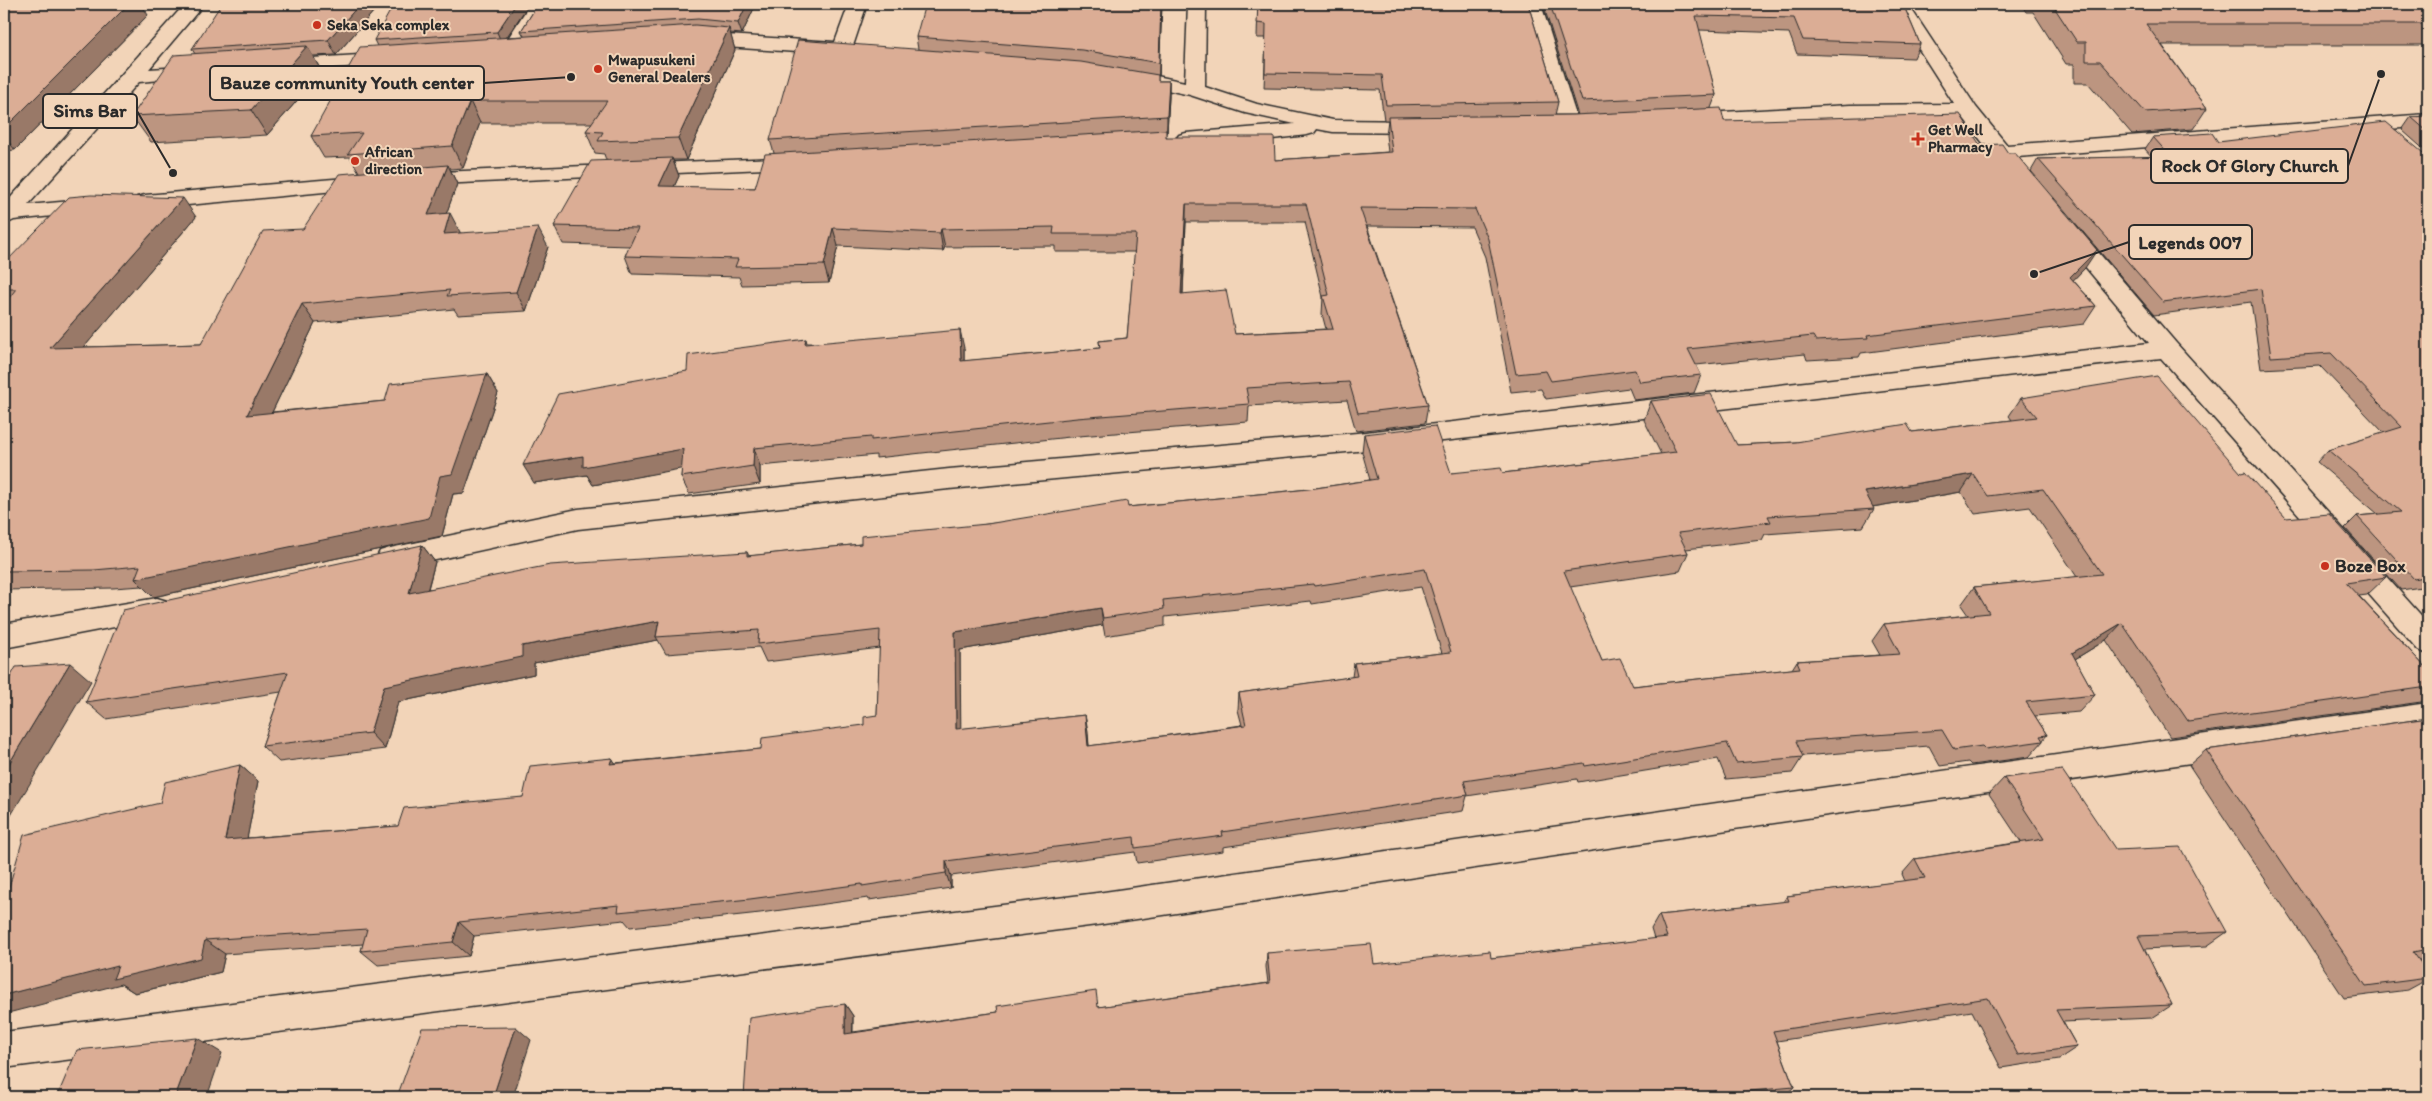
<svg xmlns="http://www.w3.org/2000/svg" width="2432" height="1101" font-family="Itim,sans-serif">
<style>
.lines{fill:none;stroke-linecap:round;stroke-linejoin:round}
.minor-casing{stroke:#2b2b2b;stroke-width:3}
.minor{fill:#f2d4b8;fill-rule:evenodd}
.wall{fill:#bc9580;stroke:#2b2b2b;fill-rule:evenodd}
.shaded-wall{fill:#997968;stroke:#2b2b2b}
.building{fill:#dbad95;stroke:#2b2b2b;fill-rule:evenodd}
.poi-dot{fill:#c8321e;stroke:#f2d4b8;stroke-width:2}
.labels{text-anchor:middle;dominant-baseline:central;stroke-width:4;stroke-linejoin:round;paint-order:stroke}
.far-poi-label{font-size:15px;font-weight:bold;fill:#2b2b2b;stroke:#f2d4b8;text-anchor:start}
.poi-label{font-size:18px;font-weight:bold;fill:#2b2b2b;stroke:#f2d4b8;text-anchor:start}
.leader{fill:none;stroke:#2b2b2b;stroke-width:2}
.callout-dot{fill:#2b2b2b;stroke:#f2d4b8;stroke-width:2}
.callout{fill:#f2d4b8;stroke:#2b2b2b;stroke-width:2}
.callout-label{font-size:19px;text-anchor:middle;font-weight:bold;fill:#2b2b2b}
</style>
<rect width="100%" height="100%" fill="#f2d4b8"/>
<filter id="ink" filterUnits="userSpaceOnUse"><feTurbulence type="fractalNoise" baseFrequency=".02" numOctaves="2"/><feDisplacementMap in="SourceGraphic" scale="10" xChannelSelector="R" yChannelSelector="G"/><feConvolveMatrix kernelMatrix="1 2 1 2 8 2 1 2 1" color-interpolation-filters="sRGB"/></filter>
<g filter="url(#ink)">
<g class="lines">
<!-- minor casing -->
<g class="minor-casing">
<g id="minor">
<polygon points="185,4 204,4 149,69 198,66 205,68 208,72 205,76 139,82 28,205 93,199 101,201 104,206 101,211 14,220 4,225 4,205"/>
<polygon points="530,4 548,4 517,55 503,55 500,51"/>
<polygon points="849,4 867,4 852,49 849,53 842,55 695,45 688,43 685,39 688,35 695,33 835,42"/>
<polygon points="1188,4 1206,4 1205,87 1257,104 1333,120 1424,121 1431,123 1434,127 1431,131 1424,133 1333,132 1317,129 1314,133 1307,135 1256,141 1186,145 1179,143 1176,139 1179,135 1186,133 1295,124 1245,113 1190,95 1126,81 1123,77 1126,73 1133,71 1185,82"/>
<polygon points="1523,4 1541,4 1579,125 1576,129 1569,131 1562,129 1559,125"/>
<polygon points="1890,4 1908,4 1976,107 2007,145 2428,114 2428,126 2017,157 2030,174 2027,179 2019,180 2011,179 1962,116 1850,117 1687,126 1680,124 1677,120 1680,116 1687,114 1850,105 1954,104"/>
<polygon points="390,53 397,55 400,59 397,63 281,72 274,70 271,66 274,62 281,60"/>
<polygon points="799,157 806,159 810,163 806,167 417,185 409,184 406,179 409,174 417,173"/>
<polygon points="369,176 377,177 380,182 377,187 145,209 137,207 134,202 137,197 145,195"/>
<polygon points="2066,222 2074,224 2176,343 2428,623 2428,654 2418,650 2161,358 1357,451 949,489 578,529 390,570 380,567 376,559 380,551 390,548 578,509 949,469 1357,433 2149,343 2058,234 2055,229 2058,224"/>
<polygon points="157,598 167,601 171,609 167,617 4,648 4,624"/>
<polygon points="2428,703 2428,729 1814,817 1097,925 4,1068 4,1032 1097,893 1814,789"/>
</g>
</g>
<!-- minor -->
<use href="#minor" class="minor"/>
</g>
<!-- wall -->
<g class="wall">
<polygon points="4,4 148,15 15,150 4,151"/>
<polygon points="223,4 380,4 336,55 313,56 322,72 267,135 151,142 132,116 195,54 192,49"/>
<path d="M529 4 506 37 524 36 521 31 538 4H756L742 34 730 33 735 50 686 160H673L679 176 674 187 755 188 774 153 770 140 918 49 916 37 1162 4 1159 76 1158 75V81H1169V97L1167 132 1166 133V137L1275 160 1388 152 1386 135 1388 120H1384L1380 90 1264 88 1266 38H1257L1258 4 1444 6 1443 4H1528L1558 102 1555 115H1578L1543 4H1903L1920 44 1914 58 1797 54 1789 33 1699 30 1716 95 1711 108 1724 121 1980 145 2085 268 2073 280 2096 306 2084 324 1861 353 1859 357 1807 360 1805 354 1696 365 1701 375 1694 393 1634 400 1629 388 1546 399 1541 389 1511 392 1485 257 1472 227 1367 226 1428 405 1425 423 1356 431 1347 400 1249 406 1248 422 1079 436 876 458V455L760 466V484L689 494 681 477 682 468 593 485 587 475 534 483 687 371 806 339 807 343 964 348V361L1100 348 1099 341 1127 338 1135 252H1055V246L945 247 943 251 838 246 829 283 742 285 739 277 632 274 625 256 629 246 563 244 554 226 606 160 604 154 595 153 586 131 592 123H480L463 168 450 169 457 184 446 214 460 233 548 247 526 311 458 315 454 309 315 323 272 412 385 401 487 374 498 393 464 493 453 494 442 536 153 597 142 586 113 588 4 590V264L196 217 84 347 201 344 303 229 359 172 350 157 324 158 311 136 377 46 374 40ZM1186 222H1305L1323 297 1322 314 1326 329 1235 334 1183 294Z"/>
<polygon points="2021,4 2428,4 2428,45 2162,45 2207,108 2193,129 2132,134 2088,83 2074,83 2074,64 2066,64 2033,12 2026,12"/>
<polygon points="2428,116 2428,153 2402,130 2411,117"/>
<polygon points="2153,137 2428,157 2428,586 2401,590 2345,528 2357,516 2378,514 2317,462 2328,450 2384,433 2320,366 2261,369 2251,302 2154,315 2031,171 2038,159 2152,157 2145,149"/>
<path d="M2021 398 2241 473 2286 518 2386 577 2367 595 2359 596 2428 670V697L2421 702 2170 737 2106 640 2075 659 2095 695 2079 712 2035 716 2047 735 2043 740V741L2029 757 1971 765 1968 762 1940 766 1929 746 1803 756 1792 773 1726 779 1718 759 1578 782 1577 779 1467 796 1463 811 1223 847V851L1137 863 1135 852 951 876V888L869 900 868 898 760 913 630 927 624 920 474 936 469 956 378 965 361 951 363 944 225 954 221 972 135 993 121 984 160 803 240 765 258 781 247 838 398 826 523 797 612 758 615 763 761 749 864 725 877 715 880 648 766 662 759 647 666 654 658 640 534 663V674L398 702 385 749 279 762 262 746 281 692 106 719 86 702 422 545 435 562 428 589 747 552 749 556 861 544 987 524 1128 507 1309 489 1370 480 1362 452 1364 434 1451 473H1503L1661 454 1644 420 1651 401 1737 445 1796 442 1912 432 2012 420 2009 416ZM1961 492 1975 514 2030 507 2077 577 1974 587 1961 605 1968 615 1884 624 1872 641 1880 655 1797 661 1792 669 1633 686 1602 661 1570 587 1680 571 1688 553 1686 549 1762 540 1765 534 1863 527 1874 509 1872 507ZM1421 587 1442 653 1354 663 1352 677 1239 693 1238 710 1242 725 1089 746 1085 715 960 729V650L1103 625 1105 636 1165 626V617L1311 601 1312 604Z"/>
<polygon points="2428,718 2428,959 2419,960 2428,973 2428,979 2408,990 2344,998 2189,765 2206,750"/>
<polygon points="2004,778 2116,850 2227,932 2207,946 2144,949 2172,1005 2152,1018 2063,1022 2077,1047 2059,1059 2001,1068 1972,1011 1777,1041 1794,1087 1783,1097 744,1097 845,1004 853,1016 853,1032 998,1012 1099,1007 1268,983 1266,967 1267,953 1374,964 1491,958 1654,939 1651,929 1659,915 1783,902 1787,896 1905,881 1902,874 1915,859 2021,842 1989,794"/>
</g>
<!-- shaded-wall -->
<g class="shaded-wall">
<polygon points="129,4 141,4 148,15 15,150 4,136 4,129"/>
<polygon points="360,4 380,4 336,55 328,40"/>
<polygon points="516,4 529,4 502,44 497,32"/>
<polygon points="747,4 756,4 742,34 738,23"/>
<polygon points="1161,4 1162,4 1159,76 1159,63"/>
<polygon points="729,28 735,50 686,160 678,138"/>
<polygon points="307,46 322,72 267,135 251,110"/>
<polygon points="1169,81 1169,97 1167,132 1167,116"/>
<polygon points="470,101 480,123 463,168 452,146"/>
<polygon points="672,158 679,176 666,204 659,186"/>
<polygon points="448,165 457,184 439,234 428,215"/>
<polygon points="183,198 196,217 67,367 50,348"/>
<polygon points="1186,204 1186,222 1182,312 1181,294"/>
<polygon points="450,213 460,232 454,253 444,234"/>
<polygon points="538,228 548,247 526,311 516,292"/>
<polygon points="833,228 838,246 829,283 824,265"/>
<polygon points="941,229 945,247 943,251 940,233"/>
<polygon points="2097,250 2085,268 2059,295 2070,277"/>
<polygon points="302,304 315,323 262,433 247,415"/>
<polygon points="960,330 964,348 964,379 961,361"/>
<polygon points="487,374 498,393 464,493 453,494 442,536 153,597 135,579 440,476"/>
<polygon points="754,448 760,466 760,484 753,466"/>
<polygon points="683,449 691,467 593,485 587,475 534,483 523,465 583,456"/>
<polygon points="1973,474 1961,492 1854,510 1865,492"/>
<polygon points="422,545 435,562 422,610 409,593"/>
<polygon points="1101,608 1103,625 960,650 961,746 956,729 955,632"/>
<polygon points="659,621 656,637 658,640 534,663 534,674 398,702 385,749 370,733 384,686 522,646"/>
<polygon points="2122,623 2106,640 2057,670 2072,653"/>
<polygon points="70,663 91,681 4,827 4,772"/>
<polygon points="1085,715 1088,731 1090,762 1088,746"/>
<polygon points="612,758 623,774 610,764"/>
<polygon points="240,765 258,781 244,855 225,840"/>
<polygon points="946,861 951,876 951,888 946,873"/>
<polygon points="459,922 474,936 469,956 453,942"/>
<polygon points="205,940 225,954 221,972 135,993 121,984 4,1014 4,995"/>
<polygon points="845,1004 853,1016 852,1046 845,1034"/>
<polygon points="516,1027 531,1040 513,1097 493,1097"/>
<polygon points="197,1038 222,1053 207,1097 175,1097"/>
</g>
<!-- building -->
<g class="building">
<polygon points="4,4 129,4 4,129"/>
<polygon points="223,4 360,4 328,40 192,49 218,9"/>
<polygon points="394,4 516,4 497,32 374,40"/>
<polygon points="538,4 747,4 738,23 698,19 521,31"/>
<polygon points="925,4 1161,4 1159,63 1082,50 916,37"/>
<polygon points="1258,4 1334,4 1451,6 1450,4 1528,4 1558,102 1386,105 1382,75 1265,73 1266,24 1257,23"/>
<polygon points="1550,4 1903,4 1920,44 1803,40 1794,18 1696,16 1716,95 1582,101"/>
<polygon points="2052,4 2428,4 2428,24 2146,24 2207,108 2145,112 2100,61 2086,61 2086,42 2077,42"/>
<polygon points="695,25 729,28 678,138 598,141 603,132 586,131 607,101 470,101 452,146 348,154 362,133 311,136 360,47"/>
<polygon points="798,40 1081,62 1158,75 1158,81 1169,81 1167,116 770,140"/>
<polygon points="307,46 251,110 132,116 174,55"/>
<path d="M1721 108 1724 121 1960 114 1980 145 2002 144 2008 153H2015L2097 250 2070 277 2096 306 1867 335 1868 338 1816 341 1813 336 1688 349 1701 375 1640 382 1635 370 1551 381 1546 371 1516 374 1488 239 1475 209 1360 208 1428 405 1358 413 1349 382 1246 388 1249 404 1077 418 871 440V437L754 448 753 466 681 477 683 449 583 467V456L523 465 558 394 687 371 688 355 806 339 805 344 960 330 961 361 1100 348 1099 341 1127 338 1136 234H1053L1054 227 941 229 940 233 833 228 824 265 735 267 738 259 625 256 638 228 554 226 591 161 672 158 659 186 755 188 765 154 1166 130V137H1274L1275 160 1392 152 1388 117 1573 115ZM1186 204H1306L1329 295 1323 296 1333 329 1235 334 1226 290 1181 294Z"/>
<polygon points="2428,116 2428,132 2411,117"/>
<polygon points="2386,122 2428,157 2428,576 2414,579 2357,516 2401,512 2328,450 2402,427 2331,353 2271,357 2261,289 2163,302 2038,159 2170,156 2153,137 2212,133 2218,142"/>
<polygon points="448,165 428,215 450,213 444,234 538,228 516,292 447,296 450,290 302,304 247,415 385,401 390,384 487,374 452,474 440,476 429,518 135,579 140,566 94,570 4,571 4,304 16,289 4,289 4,264 69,197 91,195 183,198 50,348 201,344 263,231 303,229 339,174"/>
<path d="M2157 376 2241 473 2245 472 2286 518 2329 514 2386 577 2346 583 2428 670V687L2188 721 2122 623 2072 653 2095 695 2026 702 2047 735 2040 736 2043 741 1985 749 1982 746 1954 750 1942 730 1796 741 1803 757 1736 763 1727 743 1585 766 1584 763 1464 781 1468 795 1222 832 1223 836 1135 848 1134 837 946 861V873L862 886V884L750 899 618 912 619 905 459 922 453 942 361 951 367 929 205 940 201 958 113 979 118 966 4 995V904L24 835 160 803 165 782 240 765 225 840 398 826 404 808 523 797 530 766 612 758 610 764 761 749 762 738 864 725V717L877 715 880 630 758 644 759 630 656 637 659 621 522 646V657L384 686 370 733 262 746 288 672 86 702 123 610 422 545 409 593 550 565 747 552V556L861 544V536L987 524 1127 501 1128 507 1309 489 1377 479 1364 434 1435 426 1451 473 1501 468 1503 473 1676 452 1651 401 1711 394 1737 445 1796 442 1907 424 1912 432 2037 417 2021 398ZM1973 474 1988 496 2043 489 2102 574 1974 587 1989 613 1884 624 1900 654 1797 661 1800 668 1633 686 1620 658 1602 661 1564 571 1688 553 1678 533 1771 522 1768 516 1874 509 1865 492ZM1425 569 1451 652 1354 663 1357 676 1239 693 1246 725 1088 746 1085 715 956 729 955 632 1101 608 1103 618 1164 609 1163 600 1313 584 1314 586Z"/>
<polygon points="70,663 4,772 4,688 16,667"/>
<polygon points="2428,718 2428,949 2413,952 2428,973 2428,978 2366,986 2206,750"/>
<polygon points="2062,770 2116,850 2180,847 2227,932 2138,936 2172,1005 2056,1010 2077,1047 2018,1055 1988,998 1773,1031 1794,1087 1717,1094 1716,1091 1671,1097 744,1097 749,1018 845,1004 845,1034 998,1012 997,1006 1096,991 1098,1007 1270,983 1267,953 1371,944 1374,964 1490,951 1491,958 1667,937 1659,915 1789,901 1787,896 1925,878 1915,859 2044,839 2004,778"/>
<polygon points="516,1027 493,1097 397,1097 422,1028"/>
<polygon points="197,1038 175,1097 57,1097 77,1050"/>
</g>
</g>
<!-- markers -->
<g class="poi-dot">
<circle cx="317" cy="25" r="5"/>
<circle cx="598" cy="69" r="5"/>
<path d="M1915.5 131.5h5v5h5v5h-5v5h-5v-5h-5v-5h5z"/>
<circle cx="355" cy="161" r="5"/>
<circle cx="2325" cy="566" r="5"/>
</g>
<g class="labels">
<!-- far-poi labels -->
<g class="far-poi-label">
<text x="327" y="25">Seka Seka complex</text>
<text x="608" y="60">Mwapusukeni<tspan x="608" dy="17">General Dealers</tspan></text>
<text x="1928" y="130">Get Well<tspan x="1928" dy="17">Pharmacy</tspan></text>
<text x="365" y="152">African<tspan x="365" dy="17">direction</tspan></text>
</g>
<!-- poi labels -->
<g class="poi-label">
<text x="2335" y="566">Boze Box</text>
</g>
</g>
<!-- callouts -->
<path class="leader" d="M571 77L484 83M173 173L137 111M2381 74L2348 166M2034 274L2129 242"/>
<g class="callout-dot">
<circle cx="571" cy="77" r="5"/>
<circle cx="173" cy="173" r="5"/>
<circle cx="2381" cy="74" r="5"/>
<circle cx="2034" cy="274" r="5"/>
</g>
<g class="callout">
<rect x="210" y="66" width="274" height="34" rx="5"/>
<rect x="43" y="94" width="94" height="34" rx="5"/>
<rect x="2151" y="149" width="197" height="34" rx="5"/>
<rect x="2129" y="225" width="123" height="34" rx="5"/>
</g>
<g class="callout-label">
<text x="347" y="89">Bauze community Youth center</text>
<text x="90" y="117">Sims Bar</text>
<text x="2250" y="172">Rock Of Glory Church</text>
<text x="2190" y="249">Legends 007</text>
</g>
<!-- margin -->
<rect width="2432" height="1101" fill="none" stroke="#f2d4b8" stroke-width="20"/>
<rect x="10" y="10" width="2412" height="1081" fill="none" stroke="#2b2b2b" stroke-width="2" filter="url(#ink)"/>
</svg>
